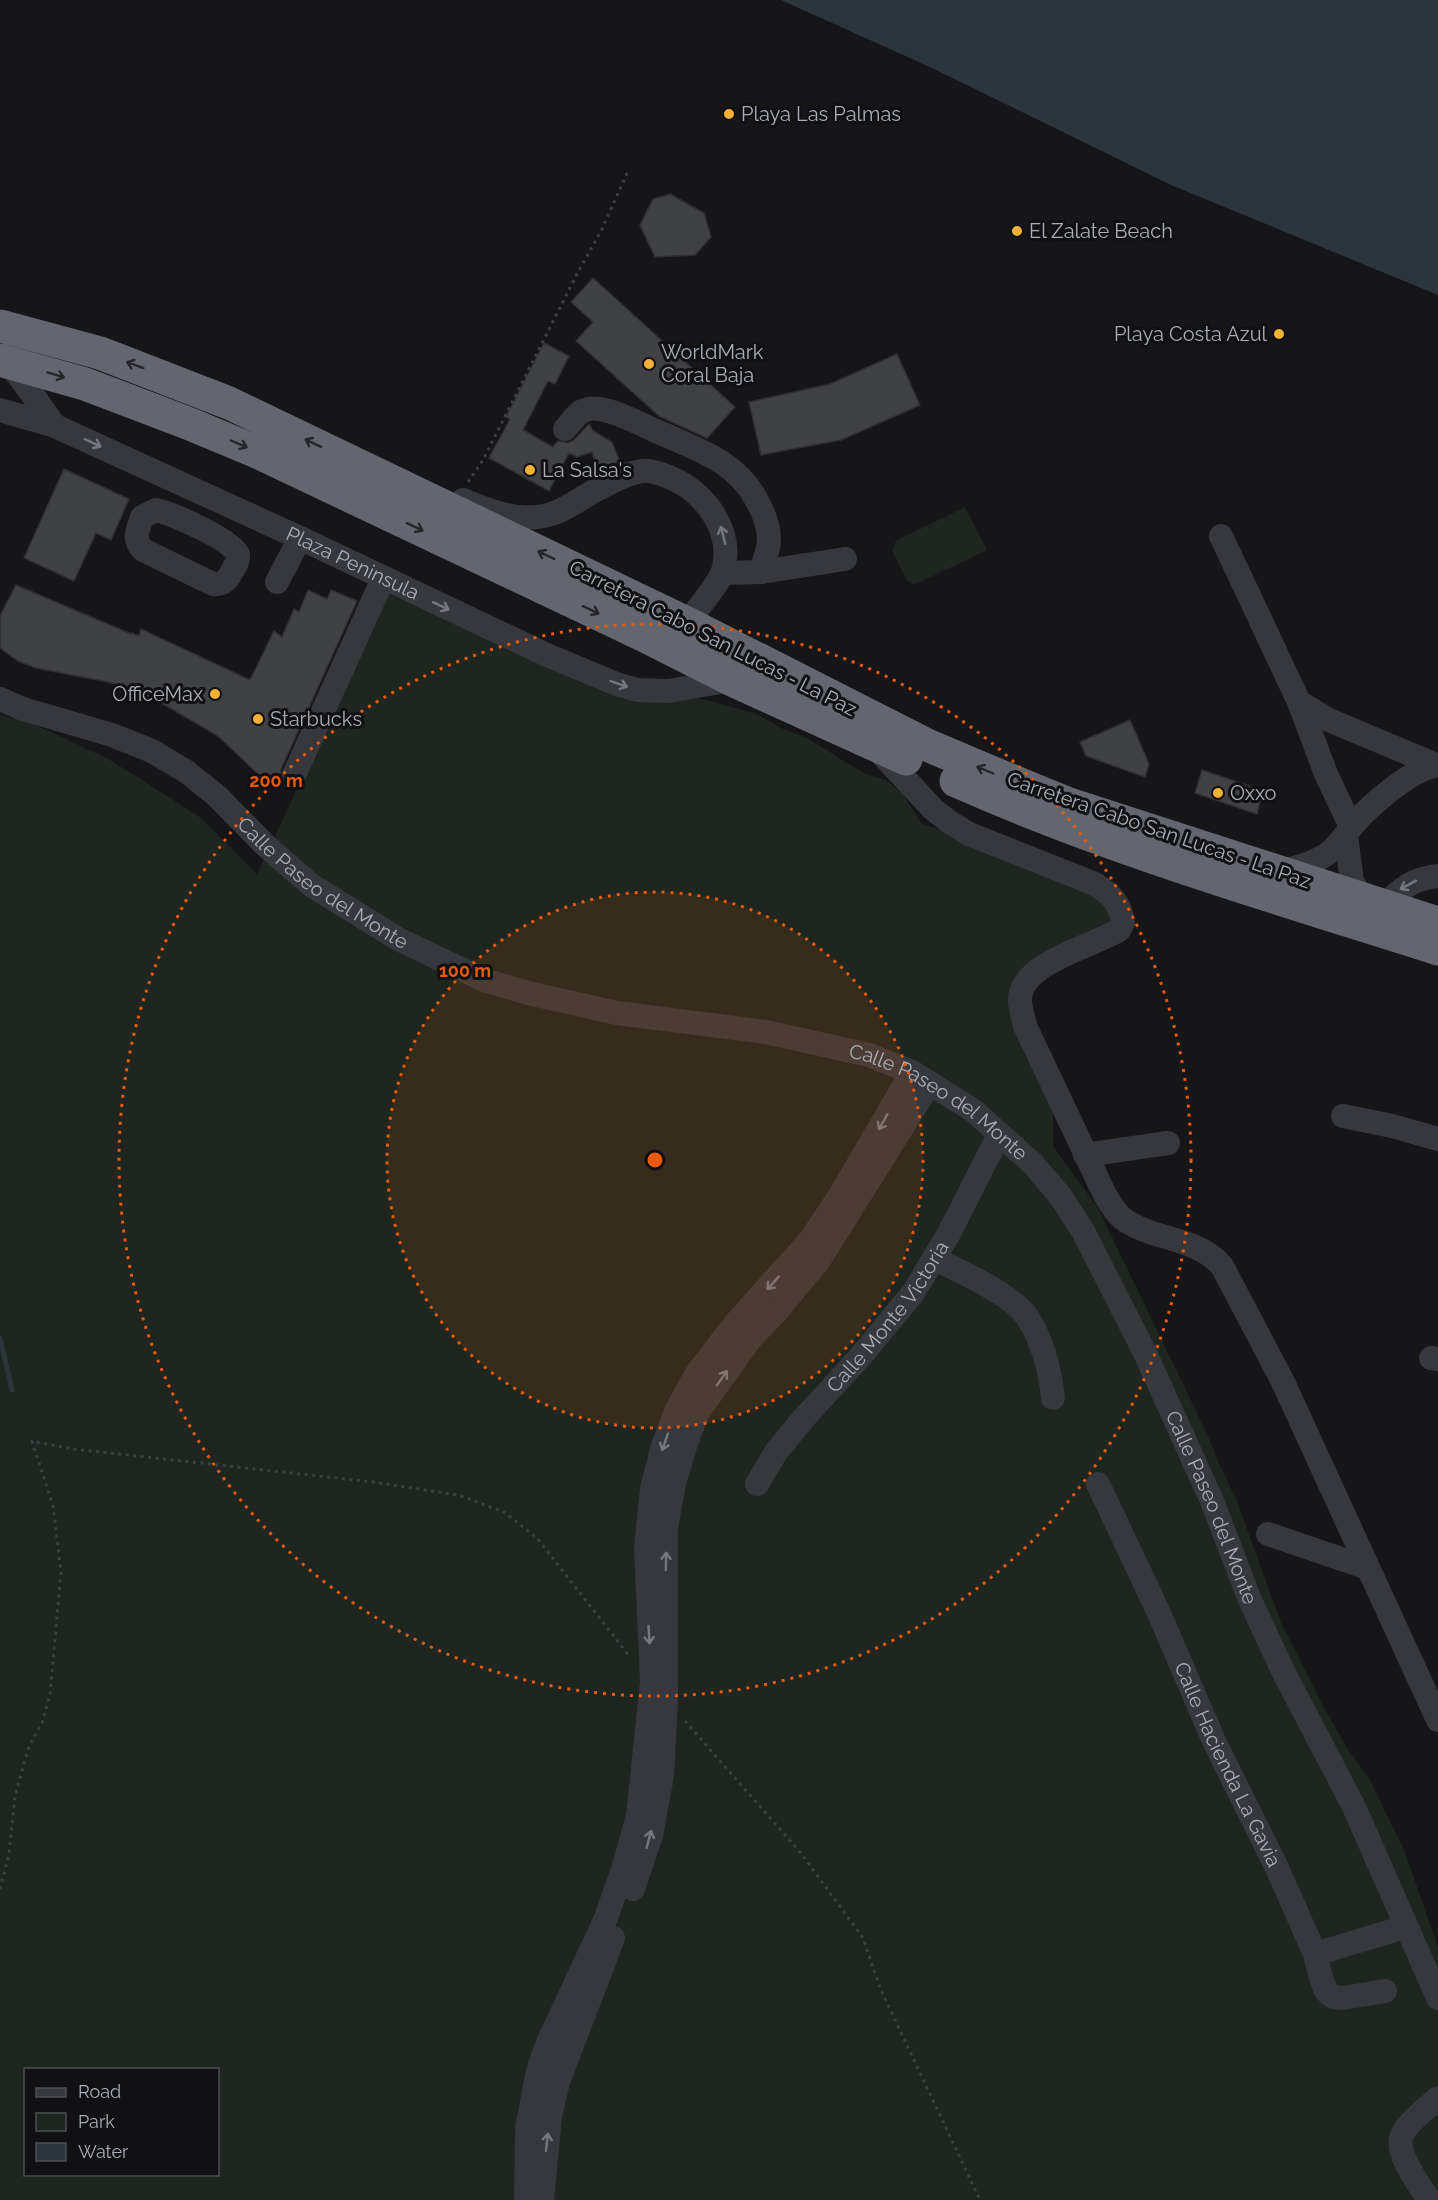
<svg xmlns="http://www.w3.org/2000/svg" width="1438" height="2200" font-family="Raleway,sans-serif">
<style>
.green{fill:#1e261f;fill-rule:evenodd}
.water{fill:#2c353c}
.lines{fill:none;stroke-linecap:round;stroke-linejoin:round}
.stream{stroke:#2c353c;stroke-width:5}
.building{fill:#404145;stroke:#303034;stroke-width:1.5}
.path{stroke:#3d3f44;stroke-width:3;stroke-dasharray:3 4.5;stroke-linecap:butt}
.minor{stroke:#37383d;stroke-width:24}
.highway{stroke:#63666e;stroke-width:33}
.oneway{stroke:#26262a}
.oneway2{stroke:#757881}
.ring{fill:none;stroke:#e8590c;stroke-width:3;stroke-dasharray:3 6}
.poi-dot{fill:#f2b134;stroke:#111113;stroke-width:2}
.labels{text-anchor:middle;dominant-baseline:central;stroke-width:6;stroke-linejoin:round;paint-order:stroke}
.poi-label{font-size:20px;fill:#a8adb8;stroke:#111113;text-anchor:start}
.street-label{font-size:20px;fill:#a8adb8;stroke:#111113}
.centre{fill:#e8590c;stroke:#111113;stroke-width:3}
.ring-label{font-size:18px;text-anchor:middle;font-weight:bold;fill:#e8590c;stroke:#111113;stroke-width:6;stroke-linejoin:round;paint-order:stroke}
</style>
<rect width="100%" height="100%" fill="#161618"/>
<!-- green -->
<g class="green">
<polygon points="965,507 987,550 914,585 907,581 892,550 896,541"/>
<path d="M389 594 600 690 701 699 755 713 785 730 807 738 865 774 886 780 903 794 921 823 1073 877 1111 912 1109 923 1021 970 1014 978 1011 988 1053 1105V1146L1098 1208 1210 1440 1217 1460 1237 1501 1281 1623 1327 1713 1349 1751 1369 1778 1404 1850 1438 1947V2200H0V715L25 721 56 734 108 759 136 776 201 818 257 874ZM26 2070H218V2174H26Z"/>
</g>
<!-- water -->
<polygon class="water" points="781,0 1438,0 1438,295 1171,185 932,68"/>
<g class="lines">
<!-- stream -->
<polyline class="stream" points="0,1338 12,1390"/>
</g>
<!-- building -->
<g class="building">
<polygon points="670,194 704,213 711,237 695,255 655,257 640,225 653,199"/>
<polygon points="593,278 735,407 707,438 659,416 576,341 593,322 571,302"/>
<polygon points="544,343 569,356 555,384 548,381 523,430 553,447 558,441 569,443 575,439 589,424 593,431 612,442 620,462 597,468 592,452 577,457 569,453 549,491 489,458 510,419 506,417"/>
<polygon points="897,354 920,405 841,440 761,455 749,402 830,384"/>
<polygon points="64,469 129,499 111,540 96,533 74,581 24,558"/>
<polygon points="16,585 131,634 132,633 139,636 141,629 250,680 274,631 282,637 294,609 299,612 308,590 327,599 331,590 357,601 281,769 280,777 274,789 218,736 170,708 135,690 108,682 36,668 18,661 0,648 0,616"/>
<polygon points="1130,720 1149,764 1145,777 1086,756 1080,742"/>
<polygon points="1202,770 1259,789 1262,794 1257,814 1195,793"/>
</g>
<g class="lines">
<!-- path -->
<g class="path">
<polyline points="468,482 483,460 577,274 601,231 629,169"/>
<polyline points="685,1721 800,1852 863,1938 880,1988 980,2200"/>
<polyline points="0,1889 9,1854 15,1796 29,1746 42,1723 50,1695 61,1572 53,1506 32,1441 73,1449 373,1482 458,1495 504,1512 537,1538 630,1657"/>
</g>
<!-- minor -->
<g class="minor">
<path id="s1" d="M8 361 55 426 300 538 547 655 619 685 638 690 668 691 732 680"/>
<polyline points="0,410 55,426"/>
<path d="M565 429C571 423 576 413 585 410 603 403 637 423 654 430 693 448 737 460 757 501 764 513 769 527 769 541 769 550 763 562 761 572"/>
<path d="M463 500C488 510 516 522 543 516 562 513 579 499 596 490 610 483 626 473 642 471 651 470 661 474 669 477 705 492 734 530 723 571 719 584 696 610 687 623"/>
<path d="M156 510C171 513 235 541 238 555 239 561 234 568 231 573 227 581 222 585 213 584L143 550C132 538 138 530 142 517Z"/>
<polyline points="1221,536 1299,702 1329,720 1436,765"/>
<polyline points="723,573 761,572 845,559"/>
<polyline points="277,582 300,538"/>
<path id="s2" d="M0 699 23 709 112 735 152 751 187 772 217 796 265 845 311 885 398 939 484 980 528 993 617 1013 766 1032 869 1055 912 1072 974 1111 1033 1164 1061 1197 1083 1231 1145 1353 1212 1501 1250 1600 1284 1673 1354 1807 1438 1998"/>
<polyline points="1299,702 1326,774 1351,827"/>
<path d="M878 750 933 809 948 821 969 834 1095 884C1112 895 1120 903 1123 923L1119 930C1091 947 1023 962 1020 998 1019 1007 1024 1017 1025 1026L1105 1195C1110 1203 1115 1212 1122 1218 1152 1241 1196 1236 1222 1266L1283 1382 1438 1720"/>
<polyline points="294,775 383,579"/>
<polyline points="1346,836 1352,881 1361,897"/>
<path d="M1280 872C1298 867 1316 863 1331 851 1340 843 1345 835 1352 826 1369 806 1411 769 1438 765"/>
<path d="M1385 906C1400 888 1415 878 1438 876"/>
<polyline points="1343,1116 1392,1126 1438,1139"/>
<polyline points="1085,1155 1168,1143"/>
<path d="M934 1258C961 1273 1010 1292 1028 1318 1043 1342 1050 1370 1053 1398"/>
<polyline points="1431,1358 1438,1359"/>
<path id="s3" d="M757 1484 776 1452 804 1418 860 1357 913 1293 948 1235 999 1135"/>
<path id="s4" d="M1098 1484 1158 1611 1214 1741 1277 1868 1315 1954 1322 1981 1326 1991 1333 1997 1343 1998 1385 1991"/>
<polyline points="1268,1534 1368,1568"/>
<polyline points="633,1889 651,1835 662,1776 666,1700 666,1527 674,1483 686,1443 698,1412 751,1338 777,1311 819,1260 930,1083"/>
<polyline points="1315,1954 1405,1927"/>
<polyline points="526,2200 527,2128 538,2071 546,2047 606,1918 624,1866 638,1816 652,1682 646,1548 652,1488 663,1446 677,1409 697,1373 734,1325 811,1239 839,1197 912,1072"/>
<polyline points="542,2200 550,2116 558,2082 613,1938"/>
<path d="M1429 2200C1419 2184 1391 2150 1404 2131 1412 2119 1427 2108 1438 2098"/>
</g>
<!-- highway -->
<g class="highway">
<polyline points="0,326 100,353 229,403 687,623 927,745 986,770 1069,804 1438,923"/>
<polyline points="0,360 85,384 190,424 257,452 643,635 732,680 906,759"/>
<path d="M956 781C1112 850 1275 897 1438 949"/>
</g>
</g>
<!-- one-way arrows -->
<defs><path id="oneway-shaft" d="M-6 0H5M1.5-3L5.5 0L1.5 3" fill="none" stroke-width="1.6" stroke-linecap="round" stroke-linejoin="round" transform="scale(1.5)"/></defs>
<g class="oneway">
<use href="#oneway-shaft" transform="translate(135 365) rotate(-160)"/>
<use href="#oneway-shaft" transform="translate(56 375) rotate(17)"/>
<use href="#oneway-shaft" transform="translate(313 443) rotate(-155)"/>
<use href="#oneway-shaft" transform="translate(239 444) rotate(23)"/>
<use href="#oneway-shaft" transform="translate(415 527) rotate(25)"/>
<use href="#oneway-shaft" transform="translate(546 555) rotate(-154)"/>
<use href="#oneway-shaft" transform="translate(591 610) rotate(25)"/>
<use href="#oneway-shaft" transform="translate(985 770) rotate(-157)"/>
</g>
<g class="oneway2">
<use href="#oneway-shaft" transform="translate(93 443) rotate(25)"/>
<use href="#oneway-shaft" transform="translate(723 535) rotate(-104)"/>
<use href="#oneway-shaft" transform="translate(441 606) rotate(25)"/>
<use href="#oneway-shaft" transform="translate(619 684) rotate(19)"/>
<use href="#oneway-shaft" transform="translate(1408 885) rotate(151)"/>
<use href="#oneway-shaft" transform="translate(883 1122) rotate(120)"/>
<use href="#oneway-shaft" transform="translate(773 1283) rotate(132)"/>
<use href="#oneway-shaft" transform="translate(722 1378) rotate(-55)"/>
<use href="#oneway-shaft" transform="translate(665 1442) rotate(109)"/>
<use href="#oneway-shaft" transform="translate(666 1561) rotate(-89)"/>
<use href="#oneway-shaft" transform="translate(649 1635) rotate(87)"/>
<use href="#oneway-shaft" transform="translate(649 1839) rotate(-75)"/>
<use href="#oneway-shaft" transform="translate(547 2142) rotate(-83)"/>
</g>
<!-- distance rings -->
<circle cx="655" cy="1160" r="268" fill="#e8590c" fill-opacity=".12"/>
<g class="ring">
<circle cx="655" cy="1160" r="268"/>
<circle cx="655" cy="1160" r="536"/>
</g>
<!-- markers -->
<g class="poi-dot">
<circle cx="729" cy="114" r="6"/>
<circle cx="1017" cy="231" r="6"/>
<circle cx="1279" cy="334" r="6"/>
<circle cx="649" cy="364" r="6"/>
<circle cx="530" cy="470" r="6"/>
<circle cx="215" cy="694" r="6"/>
<circle cx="258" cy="719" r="6"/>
<circle cx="1218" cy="793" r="6"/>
</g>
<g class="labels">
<!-- poi labels -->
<g class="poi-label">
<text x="741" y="114">Playa Las Palmas</text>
<text x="1029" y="231">El Zalate Beach</text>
<text x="1267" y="334" text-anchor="end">Playa Costa Azul</text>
<text x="661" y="352">WorldMark<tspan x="661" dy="23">Coral Baja</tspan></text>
<text x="542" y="470">La Salsa's</text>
<text x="203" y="694" text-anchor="end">OfficeMax</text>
<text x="270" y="719">Starbucks</text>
<text x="1230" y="793">Oxxo</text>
</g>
<!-- street labels -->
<g class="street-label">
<text stroke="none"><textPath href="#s1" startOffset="408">Plaza Peninsula</textPath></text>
<text transform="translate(713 638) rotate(27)">Carretera Cabo San Lucas - La Paz</text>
<text transform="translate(1159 830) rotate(19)">Carretera Cabo San Lucas - La Paz</text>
<text stroke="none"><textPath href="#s2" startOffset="378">Calle Paseo del Monte</textPath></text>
<text stroke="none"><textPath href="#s2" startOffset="1044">Calle Paseo del Monte</textPath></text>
<text stroke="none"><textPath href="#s3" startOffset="213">Calle Monte Victoria</textPath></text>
<text stroke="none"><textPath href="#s2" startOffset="1548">Calle Paseo del Monte</textPath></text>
<text stroke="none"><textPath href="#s4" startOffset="309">Calle Hacienda La Gavia</textPath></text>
</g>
</g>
<circle cx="655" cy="1160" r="9" class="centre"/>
<g class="ring-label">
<text x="276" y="787">200 m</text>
<text x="465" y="977">100 m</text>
</g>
<!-- legend -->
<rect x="24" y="2068" width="195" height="108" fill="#111113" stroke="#4d4f55" stroke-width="1.5"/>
<rect x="36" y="2088" width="30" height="9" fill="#37383d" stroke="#4d4f55" stroke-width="1.5"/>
<text x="78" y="2098" font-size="18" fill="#a8adb8">Road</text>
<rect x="36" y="2113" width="30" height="18" fill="#1e261f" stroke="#4d4f55" stroke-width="1.5"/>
<text x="78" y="2128" font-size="18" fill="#a8adb8">Park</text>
<rect x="36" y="2143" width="30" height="18" fill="#2c353c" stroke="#4d4f55" stroke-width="1.5"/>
<text x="78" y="2158" font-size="18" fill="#a8adb8">Water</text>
</svg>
